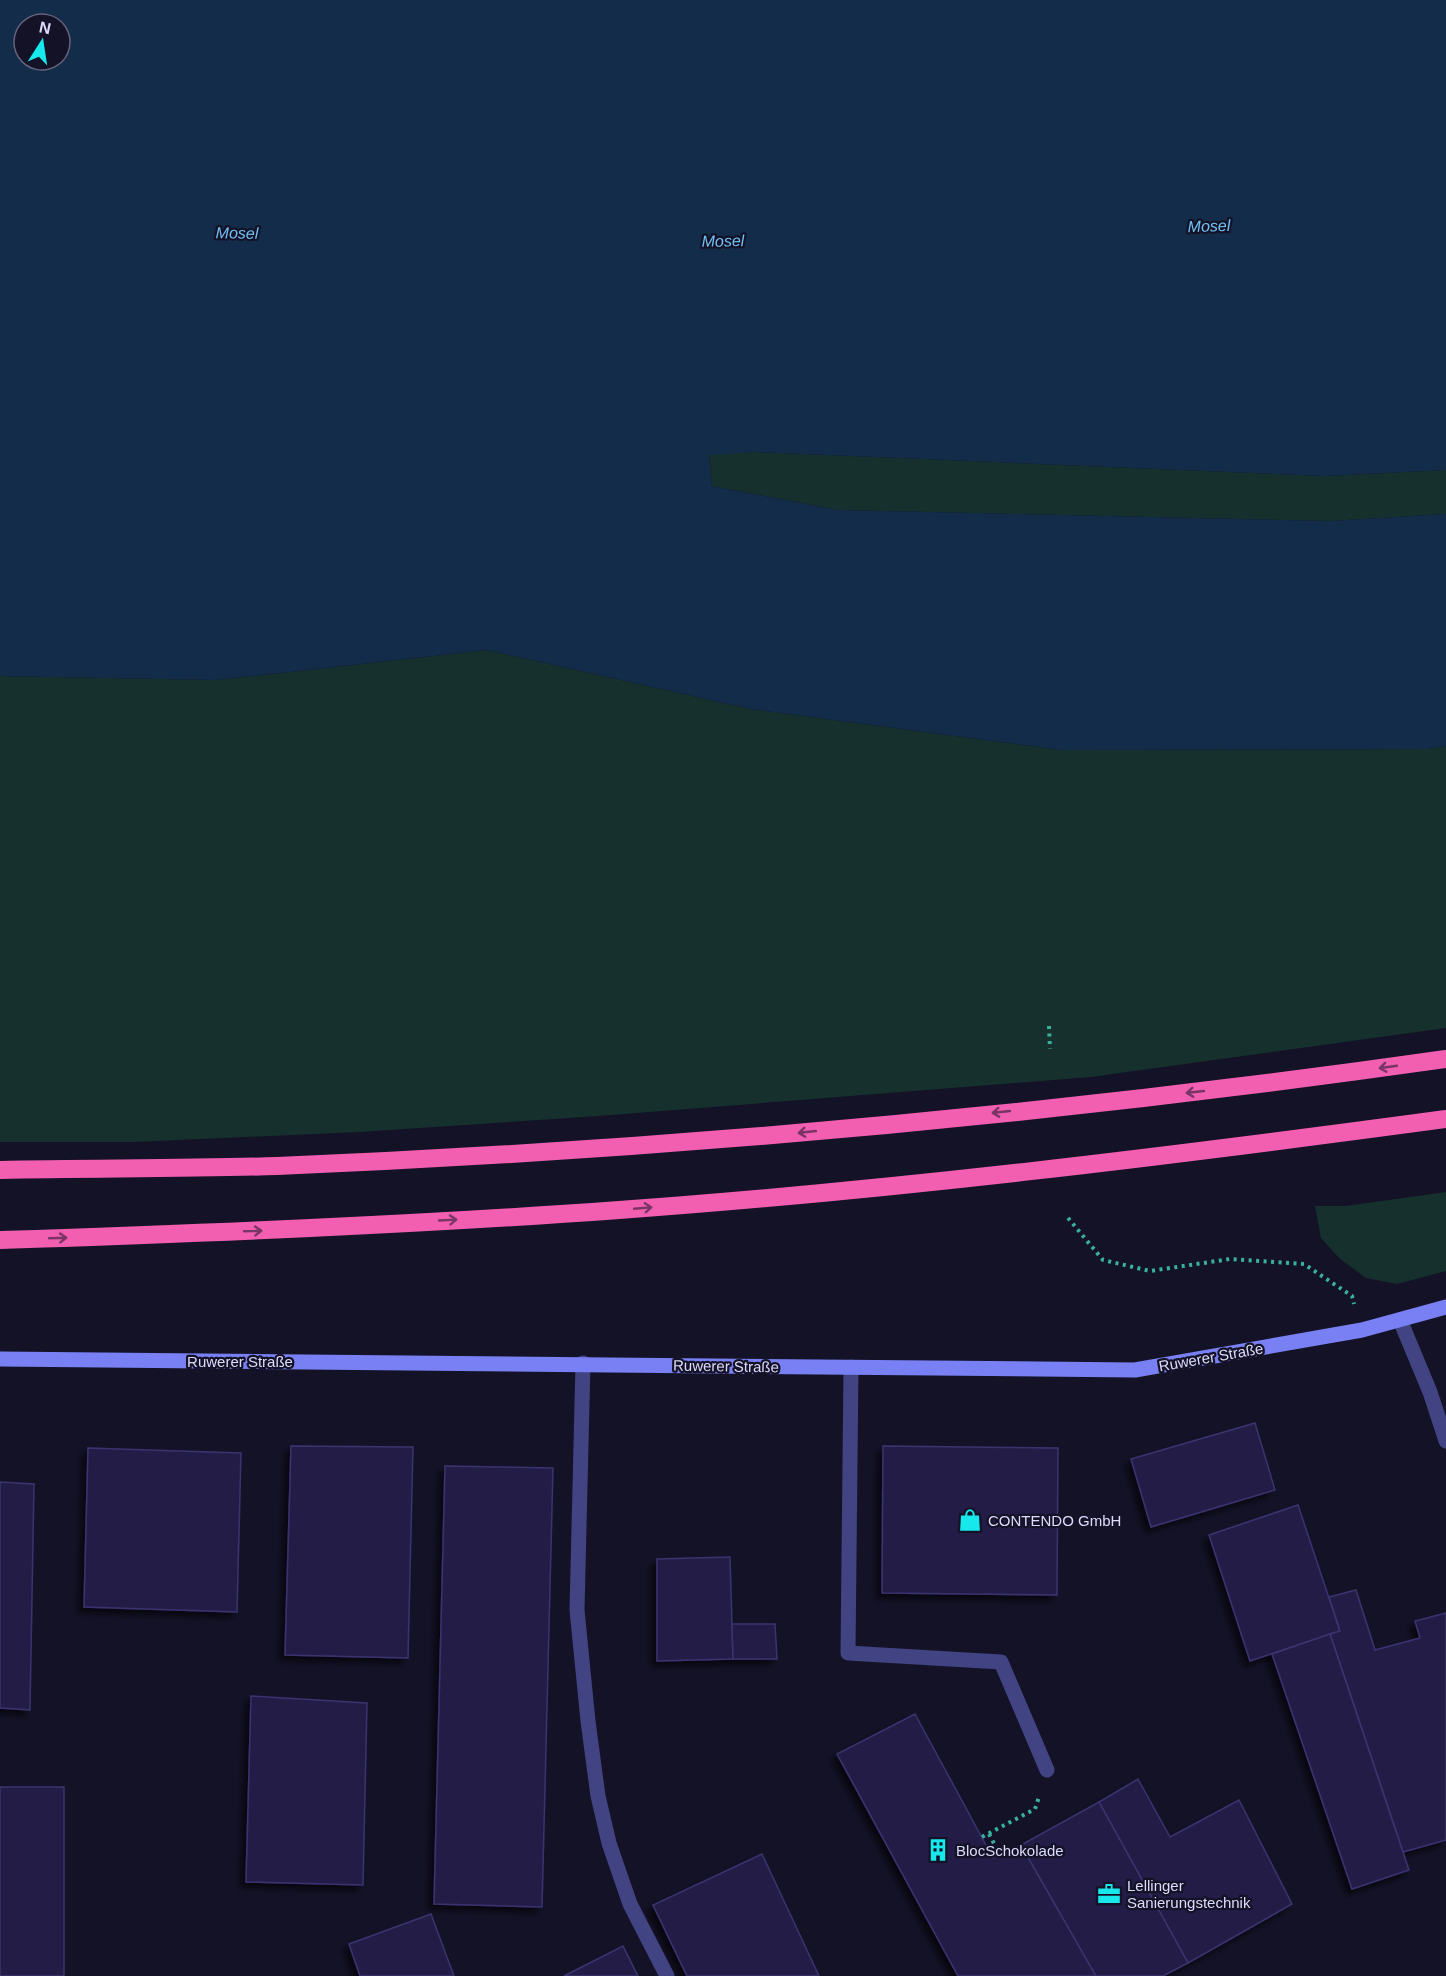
<svg xmlns="http://www.w3.org/2000/svg" width="1446" height="1976" font-family="Helvetica,sans-serif">
<style>
.green{fill:#15302d}
.water{fill:#132c4a;fill-rule:evenodd}
.building{fill:#241f46;stroke:#3b3370;stroke-width:1.5;filter:url(#shadow)}
.lines{fill:none;stroke-linecap:round;stroke-linejoin:round}
.path{stroke:#3ab1a0;stroke-width:4;stroke-dasharray:3 4.5;stroke-linecap:butt}
.lane{stroke:#414382;stroke-width:15}
.secondary{stroke:#7980f4;stroke-width:15}
.highway{stroke:#f25fb1;stroke-width:18}
.oneway{stroke:#783565}
.labels{text-anchor:middle;dominant-baseline:central;stroke-width:4.5;stroke-linejoin:round;paint-order:stroke}
.street-label{font-size:15px;fill:#dcdbfc;stroke:#141227}
.poi-label{font-size:15px;fill:#dcdbfc;stroke:#141227;text-anchor:start}
.water-label{font-size:16px;font-style:italic;fill:#71c1f4;stroke:#141227}
</style>
<defs>
<filter id="shadow"><feDropShadow dx="-5.5" dy="5.5" stdDeviation="3" flood-color="#0009"/></filter>
</defs>
<rect width="100%" height="100%" fill="#141227"/>
<!-- green -->
<g class="green">
<polygon points="756,452 1324,476 1446,470 1446,514 1330,521 837,510 712,486 709,454"/>
<polygon points="487,650 751,709 1062,750 1427,749 1446,746 1446,1028 1091,1077 599,1116 359,1132 134,1142 0,1142 0,676 217,680"/>
<polygon points="1446,1192 1446,1271 1397,1284 1366,1278 1339,1258 1321,1238 1315,1206 1346,1206"/>
</g>
<!-- water -->
<path class="water" d="M0 0H1446V470L1324 476 756 452 709 455 712 486 837 510 1330 521 1446 514V746L1427 749 1062 750 751 709 487 650 217 680 0 676ZM24 24H60V60H24Z"/>
<!-- building -->
<g class="building">
<polygon points="1255,1423 1275,1490 1151,1527 1131,1459"/>
<polygon points="291,1446 413,1447 408,1658 285,1655"/>
<polygon points="883,1446 1058,1448 1057,1595 882,1593"/>
<polygon points="88,1448 241,1453 237,1612 84,1607"/>
<polygon points="445,1466 553,1468 542,1907 434,1904"/>
<polygon points="0,1482 34,1484 30,1710 0,1708"/>
<polygon points="1298,1505 1340,1631 1250,1661 1209,1535"/>
<polygon points="730,1557 733,1659 657,1661 657,1559"/>
<polygon points="1356,1590 1375,1650 1420,1638 1415,1621 1446,1613 1446,1840 1403,1852 1330,1634 1340,1631 1329,1597"/>
<polygon points="732,1624 775,1624 777,1659 733,1659"/>
<polygon points="1330,1634 1409,1870 1352,1889 1272,1654"/>
<polygon points="251,1696 367,1703 363,1885 246,1882"/>
<polygon points="915,1714 993,1858 1021,1845 1096,1976 958,1976 837,1754"/>
<polygon points="1138,1779 1170,1837 1239,1800 1292,1904 1188,1963 1099,1802"/>
<rect x="0" y="1787" width="64" height="189"/>
<polygon points="1099,1802 1188,1963 1163,1976 1096,1976 1021,1845"/>
<polygon points="762,1854 819,1976 687,1976 653,1905"/>
<polygon points="431,1914 454,1976 360,1976 349,1944"/>
<polygon points="623,1946 638,1976 564,1976"/>
</g>
<g class="lines">
<!-- path -->
<g class="path">
<polyline points="1049,1026 1050,1049"/>
<polyline points="1068,1218 1103,1260 1150,1271 1230,1259 1304,1264 1352,1296 1354,1304"/>
<polyline points="989,1834 1000,1855"/>
<polyline points="982,1837 1035,1809 1039,1797"/>
</g>
<!-- lane -->
<g class="lane">
<polyline points="1400,1320 1430,1392 1446,1441"/>
<polyline points="583,1363 577,1610 588,1721 598,1796 609,1843 630,1904 667,1976"/>
<polyline points="851,1367 848,1653 1001,1662 1047,1770"/>
</g>
<!-- secondary -->
<polyline class="secondary" points="0,1359 1135,1370 1362,1330 1446,1307"/>
<!-- highway -->
<g class="highway">
<path d="M0 1170C92 1168 185 1169 277 1166 667 1150 1059 1114 1446 1059"/>
<path d="M0 1240C207 1233 413 1225 619 1210 896 1190 1171 1156 1446 1119"/>
</g>
</g>
<!-- one-way arrows -->
<defs><path id="oneway-shaft" d="M-6 0H5M1.5-3L5.5 0L1.5 3" fill="none" stroke-width="1.6" stroke-linecap="round" stroke-linejoin="round" transform="scale(1.5)"/></defs>
<g class="oneway">
<use href="#oneway-shaft" transform="translate(1388 1067) rotate(172)"/>
<use href="#oneway-shaft" transform="translate(1195 1092) rotate(174)"/>
<use href="#oneway-shaft" transform="translate(1001 1112) rotate(174)"/>
<use href="#oneway-shaft" transform="translate(807 1132) rotate(174)"/>
<use href="#oneway-shaft" transform="translate(643 1208) rotate(-5)"/>
<use href="#oneway-shaft" transform="translate(448 1220) rotate(-3)"/>
<use href="#oneway-shaft" transform="translate(253 1231) rotate(-2)"/>
<use href="#oneway-shaft" transform="translate(58 1238) rotate(-2)"/>
</g>
<!-- icons -->
<defs>
<g id="shop-bare" transform="scale(1.8)"><path d="M-5-2.5h2.3a2.7 3.5 0 0 1 5.4 0H5L5.5 6h-11ZM-1.5-2.5h3a1.5 2.3 0 0 0-3 0Z" fill="#16e8ec" stroke="#141227" stroke-width="2.5" paint-order="stroke"/></g>
<g id="building-bare" transform="scale(1.8)"><path d="M-4-6H4V6H1V3H-1V6H-4ZM-2.5-4.3h1.7v1.8h-1.7ZM.8-4.3h1.7v1.8H.8ZM-2.5-1h1.7V.8h-1.7ZM.8-1h1.7V.8H.8Z" fill="#16e8ec" stroke="#141227" stroke-width="2.5" paint-order="stroke"/></g>
<g id="office-bare" transform="scale(1.8)"><path d="M-6-3h4V-5.5h4V-3h4V5H-6ZM-1-4.5V-3h2v-1.5ZM-6 0V1H6V0Z" fill="#16e8ec" stroke="#141227" stroke-width="2.5" paint-order="stroke"/></g>
</defs>
<g fill-rule="evenodd">
<use href="#shop-bare" x="970" y="1520"/>
<use href="#building-bare" x="938" y="1850"/>
<use href="#office-bare" x="1109" y="1894"/>
</g>
<g class="labels">
<!-- street labels -->
<g class="street-label">
<text transform="translate(1211 1357) rotate(-10)">Ruwerer Straße</text>
<text x="240" y="1361">Ruwerer Straße</text>
<text transform="translate(726 1366) rotate(1)">Ruwerer Straße</text>
</g>
<!-- poi labels -->
<g class="poi-label">
<text x="988" y="1520">CONTENDO GmbH</text>
<text x="956" y="1850">BlocSchokolade</text>
<text x="1127" y="1885">Lellinger<tspan x="1127" dy="17">Sanierungstechnik</tspan></text>
</g>
<!-- water labels -->
<g class="water-label">
<text transform="translate(1209 226) rotate(-2)">Mosel</text>
<text transform="translate(237 233) rotate(1)">Mosel</text>
<text transform="translate(723 241) rotate(-1)">Mosel</text>
</g>
</g>
<!-- north arrow -->
<g transform="translate(42 42) rotate(12)"><circle r="28" fill="#141227" stroke="#64627c" stroke-width="1.5"/>
<path d="M0-4.5L10 22L0 15L-10 22Z" fill="#16e8ec"/>
<text y="-9" font-size="16" font-weight="bold" text-anchor="middle" fill="#dcdbfc">N</text>
</g>
</svg>
